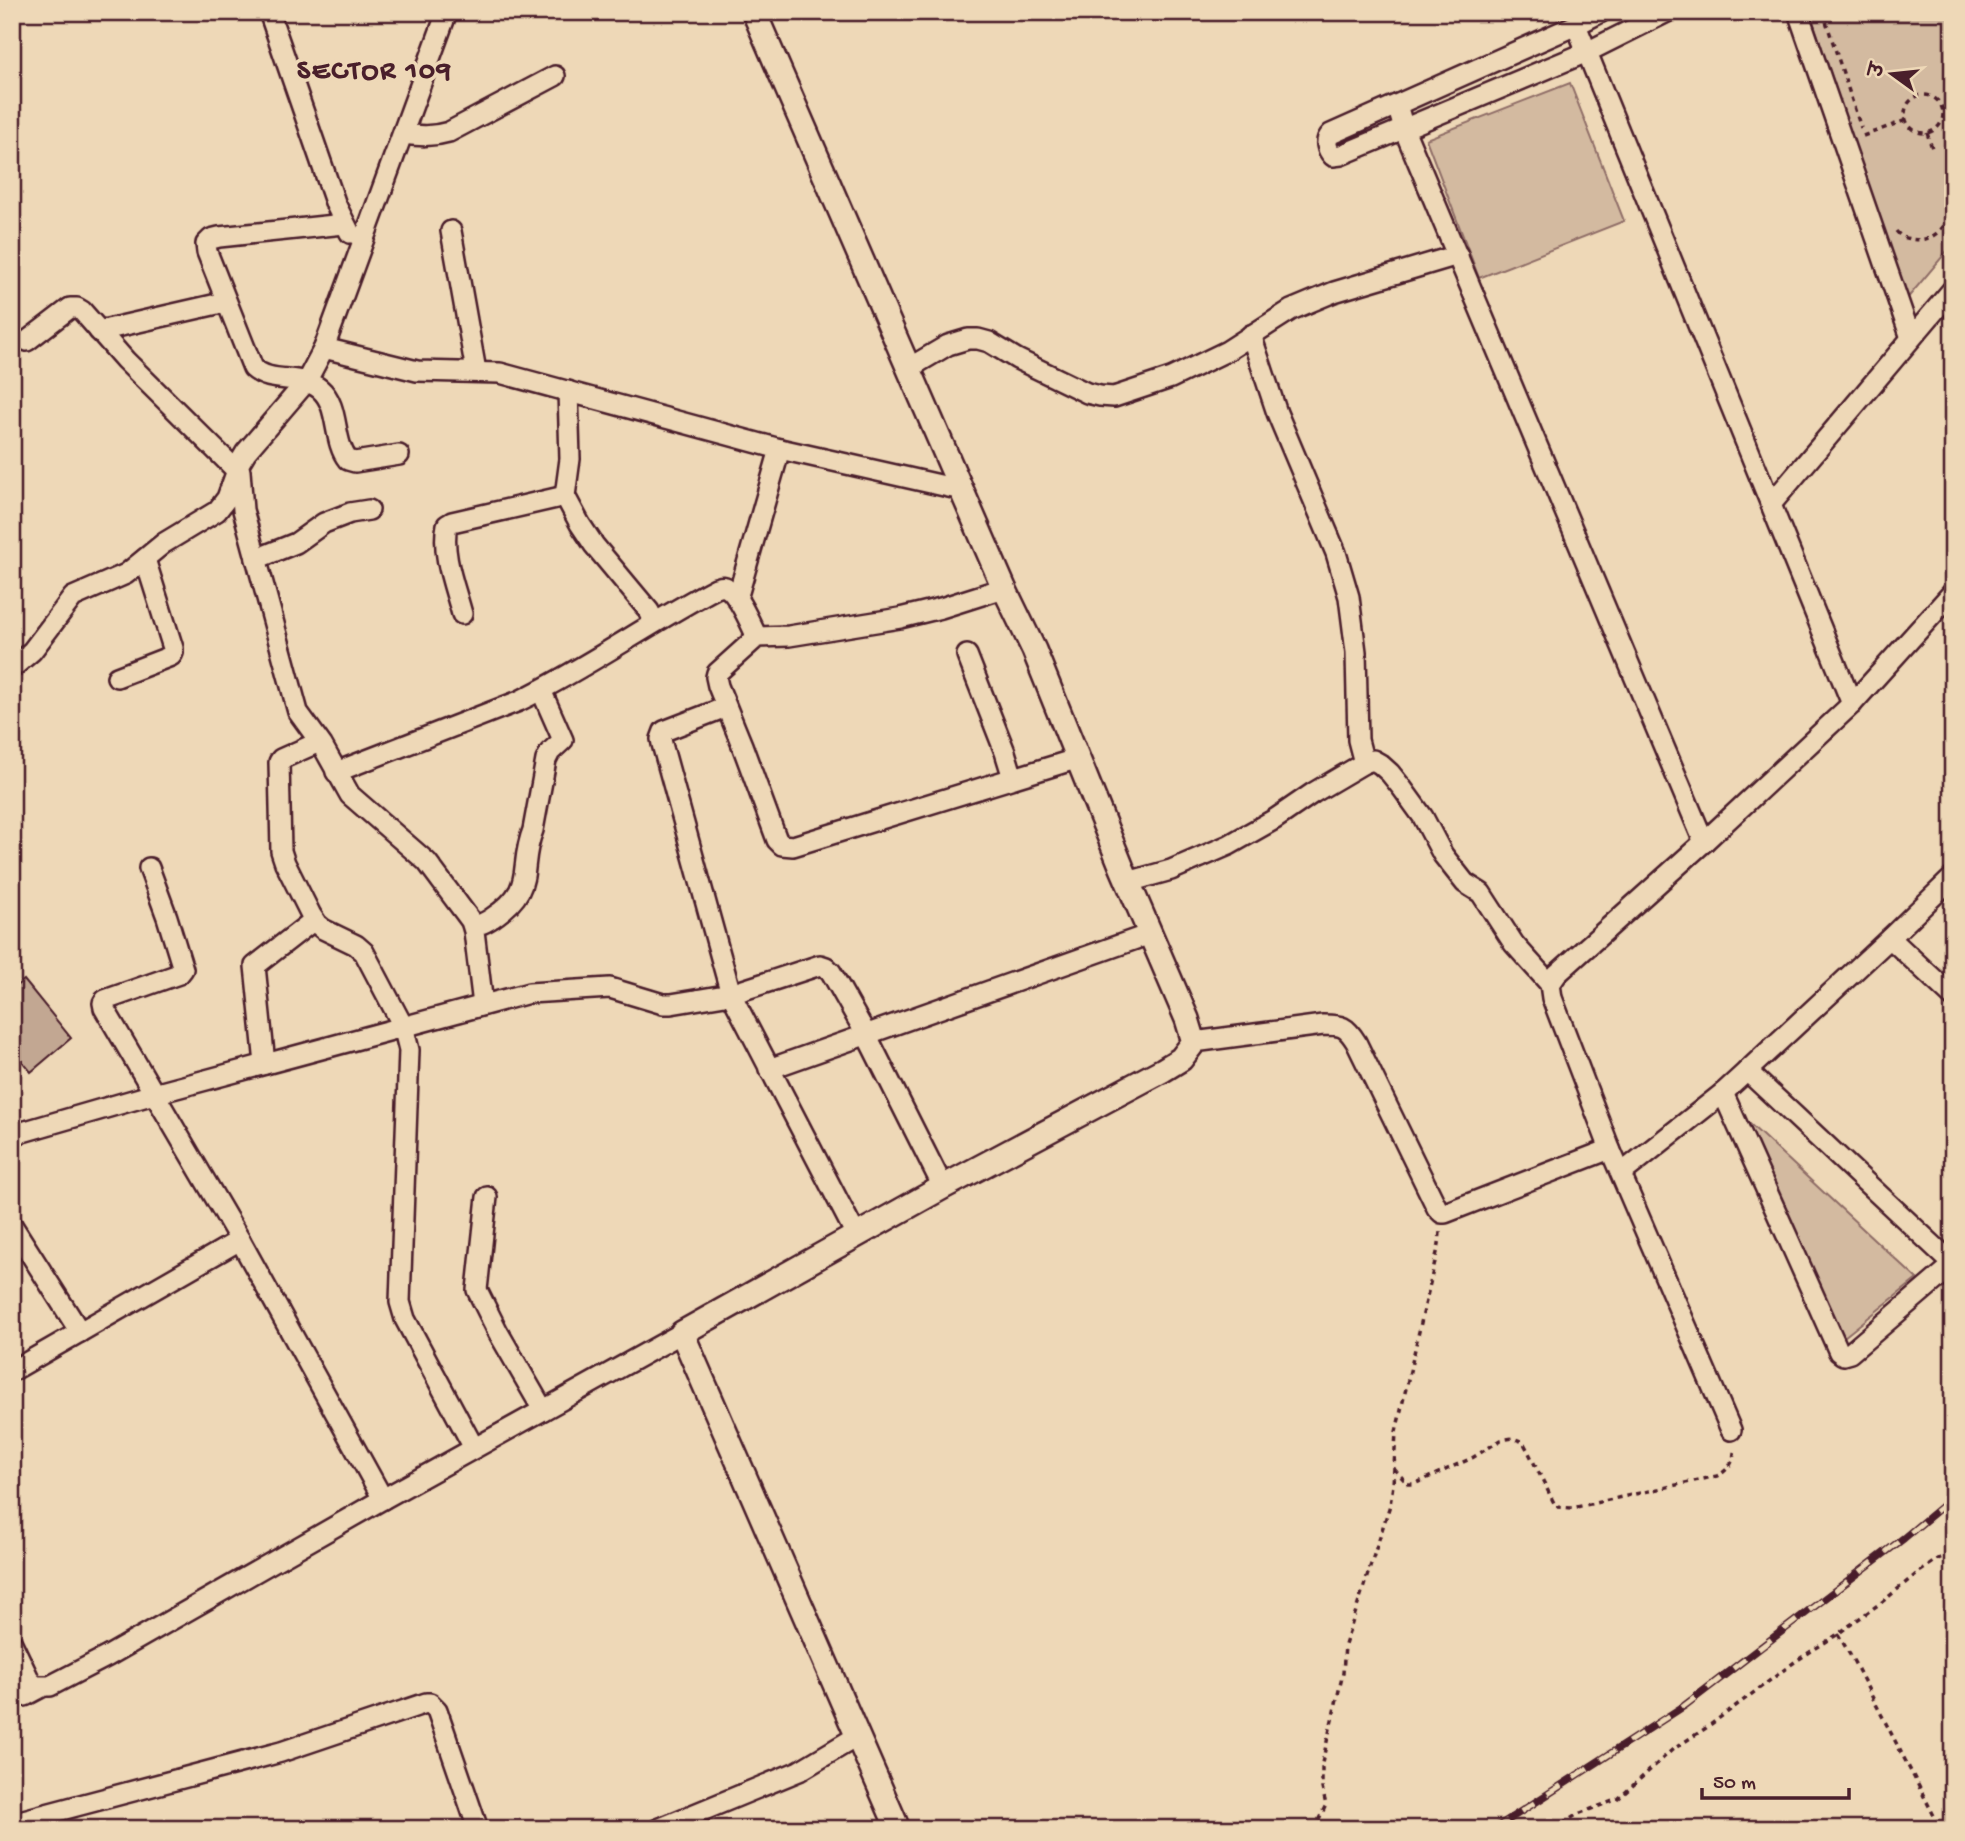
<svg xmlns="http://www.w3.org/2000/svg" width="1965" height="1841" font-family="'Gochi Hand','Playpen Sans Deva',sans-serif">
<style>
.green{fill:#d3baa0;stroke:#8e6c66;stroke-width:2}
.building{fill:#c2a792;stroke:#4a1f2b;stroke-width:2}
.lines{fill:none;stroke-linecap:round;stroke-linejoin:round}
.minor-casing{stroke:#4a1f2b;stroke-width:24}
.tertiary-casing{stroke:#4a1f2b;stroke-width:28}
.path{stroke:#4a1f2b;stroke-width:3.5;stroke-dasharray:5 5;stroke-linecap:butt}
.minor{stroke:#eed8b7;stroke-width:19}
.tertiary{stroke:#eed8b7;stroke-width:23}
.rail-casing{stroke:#4a1f2b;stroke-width:8}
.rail{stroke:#eed8b7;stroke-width:5;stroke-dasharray:16;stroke-linecap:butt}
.labels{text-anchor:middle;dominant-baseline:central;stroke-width:7;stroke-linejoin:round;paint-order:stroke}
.district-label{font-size:28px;font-weight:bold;letter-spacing:2px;fill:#4a1f2b;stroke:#eed8b7}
</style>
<rect width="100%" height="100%" fill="#eed8b7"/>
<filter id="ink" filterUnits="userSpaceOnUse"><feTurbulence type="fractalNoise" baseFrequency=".0143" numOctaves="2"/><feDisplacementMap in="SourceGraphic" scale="14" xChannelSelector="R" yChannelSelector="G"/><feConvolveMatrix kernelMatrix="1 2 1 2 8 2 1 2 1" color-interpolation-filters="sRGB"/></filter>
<g filter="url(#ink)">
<!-- green -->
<g class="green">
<polygon points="1810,12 1953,12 1953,244 1906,300"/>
<polygon points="1570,83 1624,221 1479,278 1426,139"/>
<polygon points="1737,1112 1917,1279 1834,1345"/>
</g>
<!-- building -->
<polygon class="building" points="24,980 71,1038 31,1072 12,1049 12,989"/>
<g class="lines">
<!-- minor casing -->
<g class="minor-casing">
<g id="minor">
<polyline points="269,12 336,205 350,233"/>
<path d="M1601 12 1576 25 1331 134C1324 141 1327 150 1333 156L1341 155 1587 52 1667 12"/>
<polyline points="1798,12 1911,338"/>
<polyline points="1576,25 1852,704"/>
<polyline points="1397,105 1404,129 1704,842"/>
<path d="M403 134C419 136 432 137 449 132L555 76"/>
<path d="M344 224 219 237 211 239 206 244 207 252 253 368C271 385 301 373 320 389 340 406 332 440 348 460L355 462 399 455"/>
<polyline points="451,231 476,371"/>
<polyline points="99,331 226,302"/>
<polyline points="1251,335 1277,413 1336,553 1349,597 1356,652 1358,740 1364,763"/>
<polyline points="27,341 70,308 77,308 82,311 125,360 237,471"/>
<polyline points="324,348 417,371 500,373 780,449 962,490"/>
<polyline points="909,368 948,345 968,339 978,339 989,342 1017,359 1087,393 1100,396 1114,397 1171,378 1227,351 1291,310 1334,292 1458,255"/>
<polyline points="568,391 570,459 565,496 580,524 594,545 649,611 652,617 653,623"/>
<polyline points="240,471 243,510 298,712 322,745 350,795 427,862 471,921 474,931 483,1005"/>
<polyline points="1772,503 1953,289"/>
<polyline points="256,559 296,543 324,523 350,513 369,510"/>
<polyline points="1004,588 941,608 900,618 789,636 757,637 717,673 716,677 718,686 742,745 777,840 782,845 793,846 1079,758"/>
<polyline points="737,599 780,449"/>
<path d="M462 614C455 587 441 554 447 525L452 522 565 496"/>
<polyline points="967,655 1005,752 1013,778"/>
<polyline points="12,668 32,651 73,597 126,574 164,543 217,511 227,498 240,462 246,452 306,382 324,348 447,12"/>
<polyline points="117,677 171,656 173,653 173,648 145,559"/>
<polyline points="726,707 664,731 661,739 662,744 731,994 856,1235"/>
<polyline points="319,742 281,759 279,762 281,851 285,863 311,915 317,924 323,929 356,945 364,952 403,1026 409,1050 400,1302 405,1319 474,1448"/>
<path d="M336 772 519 701C587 668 649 623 716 588 720 587 723 585 727 588 738 594 751 625 757 637"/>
<polyline points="149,868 167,917 183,969 179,974 105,1000 103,1003 104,1008 240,1240 383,1499"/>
<polyline points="1128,882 1171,870 1229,845 1275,819 1313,793 1364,763 1373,760 1380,764 1390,773 1402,788 1423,817 1443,855 1465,883 1481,893 1514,944 1550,984"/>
<path d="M472 923C480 926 484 923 492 918 538 887 517 870 533 830L546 760 550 752 563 740 541 690"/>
<polyline points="1890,938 1953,997"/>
<path d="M1194 1042 1323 1025C1342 1025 1346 1026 1356 1042L1437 1208 1442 1213H1445L1610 1149"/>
<polyline points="265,1064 255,966 314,920"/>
<polyline points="769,1069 1150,934"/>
<polyline points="1747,1071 1953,1264"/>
<polyline points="1723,1093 1839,1352 1843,1355 1850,1353 1953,1265"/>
<polyline points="12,1135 154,1094 529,993 610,988 663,1004 671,1004 731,994 820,965 826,967 831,972 866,1034 943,1187"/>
<polyline points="1622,1173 1723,1093 1747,1071 1890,938 1953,877"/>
<polyline points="487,1197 477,1290 498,1332 543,1410"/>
<polyline points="12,1225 80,1332"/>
<polyline points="12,1371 240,1240"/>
<polyline points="1731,1430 1610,1149 1552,998 1550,984 1557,974 1704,842 1852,704 1953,592"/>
<polyline points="12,1643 30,1681 36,1686 50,1686 108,1656 383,1499 682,1333"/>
<polyline points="12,1696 25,1696 42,1687"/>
<polyline points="12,1823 281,1752 426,1703 430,1703 437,1710 478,1829"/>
<polyline points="658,1829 799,1771 856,1737"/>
</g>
</g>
<!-- tertiary casing -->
<g class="tertiary-casing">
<polyline id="tertiary" points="754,12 1004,588 1034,650 1122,868 1187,1019 1194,1042 1181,1059 1163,1070 943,1187 682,1333 898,1829"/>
</g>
<!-- path -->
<g class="path">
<polyline points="1823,12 1861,128"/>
<circle cx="1924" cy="114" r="19"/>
<polyline points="1942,109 1953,105"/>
<polyline points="1927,133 1933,151"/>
<polyline points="1863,136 1906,120"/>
<path d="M1896 231C1901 237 1904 238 1911 239 1932 243 1942 230 1953 213"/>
<path d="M1394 1469 1408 1484H1414L1472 1458 1501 1440 1513 1438 1523 1442 1527 1449 1554 1503 1558 1507 1572 1508 1717 1476C1729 1470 1735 1461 1734 1447"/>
<polyline points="1838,1634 1853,1660 1941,1829"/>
<polyline points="1314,1829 1326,1805 1322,1788 1322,1763 1343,1673 1345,1645 1390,1505 1393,1485 1396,1432 1439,1244 1440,1232"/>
<polyline points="1554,1829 1578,1814 1618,1799 1672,1750 1706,1728 1796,1661 1835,1636 1882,1602 1915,1575 1938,1559 1953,1553"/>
</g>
<!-- minor -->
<use href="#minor" class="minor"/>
<!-- tertiary -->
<use href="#tertiary" class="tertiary"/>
<!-- rail casing -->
<g class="rail-casing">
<polyline id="rail" points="1494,1829 1684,1706 1904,1538 1953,1497"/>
</g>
<!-- rail -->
<use href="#rail" class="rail"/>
</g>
</g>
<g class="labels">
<!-- district labels -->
<g class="district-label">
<text x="375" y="72">SECTOR 109</text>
</g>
</g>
<!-- margin -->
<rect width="1965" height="1841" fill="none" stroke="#eed8b7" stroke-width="42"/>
<rect x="21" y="21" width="1923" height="1799" fill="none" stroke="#4a1f2b" stroke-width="2.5" filter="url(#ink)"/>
<!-- north arrow -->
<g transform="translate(1892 74) rotate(285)" stroke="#eed8b7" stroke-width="5" paint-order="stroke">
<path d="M0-5L12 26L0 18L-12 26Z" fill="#4a1f2b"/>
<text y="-10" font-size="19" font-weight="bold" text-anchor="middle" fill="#4a1f2b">उ</text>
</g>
<!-- scale -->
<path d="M1702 1788v10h147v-10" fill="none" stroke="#4a1f2b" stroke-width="3.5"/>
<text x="1713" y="1788" font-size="21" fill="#4a1f2b" stroke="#eed8b7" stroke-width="5" paint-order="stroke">50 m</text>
</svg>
